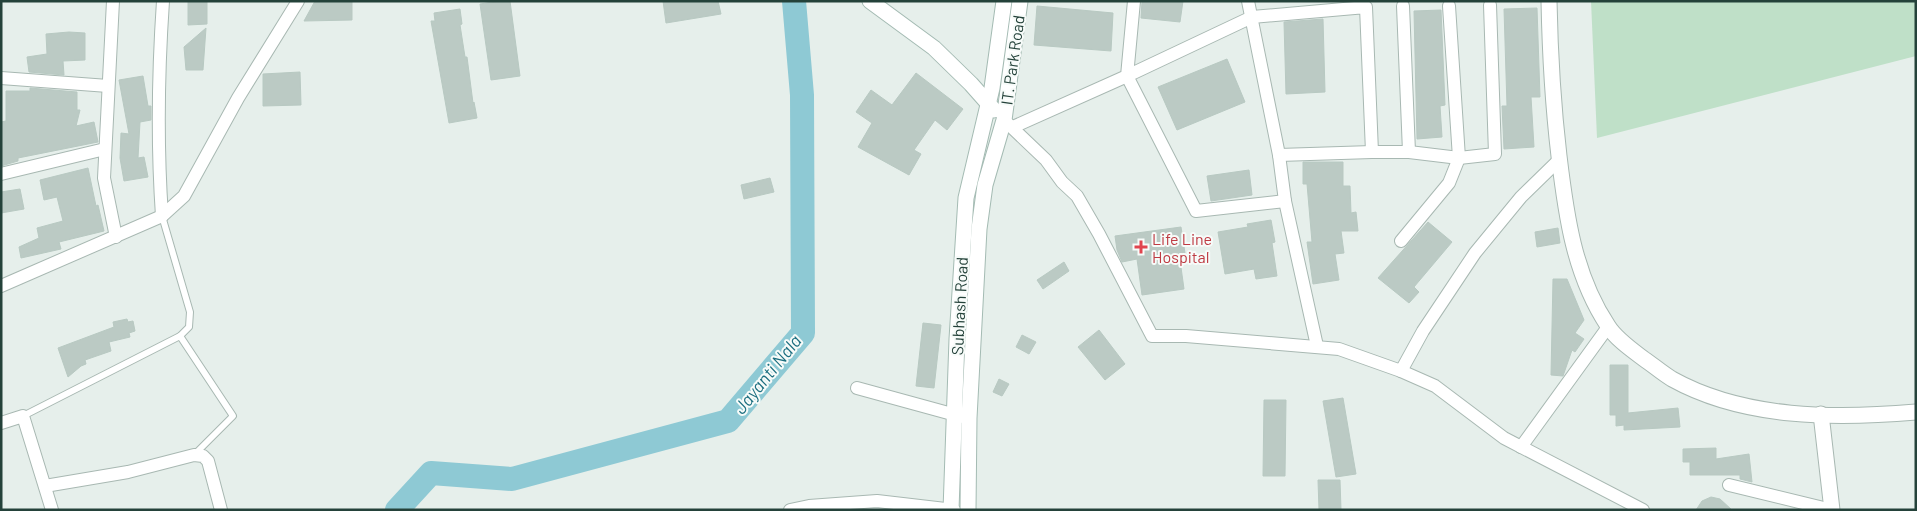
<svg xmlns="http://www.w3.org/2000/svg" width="1917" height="511" font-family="Barlow,sans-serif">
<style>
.green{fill:#bfe0c8}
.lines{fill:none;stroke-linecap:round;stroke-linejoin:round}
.river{stroke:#8ec9d4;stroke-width:24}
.building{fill:#bbcac4;stroke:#b8c9c2}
.service-casing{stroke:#a8b8b2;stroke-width:8}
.minor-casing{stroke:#a8b8b2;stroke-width:14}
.tertiary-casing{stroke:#a8b8b2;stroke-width:17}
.secondary-casing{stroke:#a4bbb3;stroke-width:17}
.service{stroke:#fff;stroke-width:6}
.minor{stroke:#fff;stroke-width:12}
.tertiary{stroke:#fff;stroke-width:15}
.secondary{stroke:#fff;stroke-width:15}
.health-dot{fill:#e0444e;stroke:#f7fbf9;stroke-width:2}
.labels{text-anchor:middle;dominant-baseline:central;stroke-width:4;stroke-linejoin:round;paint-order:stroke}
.street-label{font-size:16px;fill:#24423a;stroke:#f7fbf9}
.health-label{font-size:16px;fill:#be3a42;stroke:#f7fbf9;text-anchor:start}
.water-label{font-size:18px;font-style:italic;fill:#1c6f80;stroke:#f7fbf9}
</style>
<rect width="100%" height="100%" fill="#e6efeb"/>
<!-- green -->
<polygon class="green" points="1591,1 1916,1 1916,56 1597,138"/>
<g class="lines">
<!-- river -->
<polyline class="river" points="397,510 431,473 512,479 728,421 803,333 802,95 794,1"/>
</g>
<!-- building -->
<g class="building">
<polygon points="188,1 207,1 207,24 188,25"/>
<polygon points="315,1 352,1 352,20 304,21"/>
<polygon points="499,1 510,1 520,76 491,80 480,4"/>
<polygon points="663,1 718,1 721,14 666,23"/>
<polygon points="1142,1 1183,1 1180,22 1141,18"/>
<polygon points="1037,6 1113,13 1111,51 1034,45"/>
<polygon points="1537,8 1540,97 1531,97 1534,147 1504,149 1502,106 1507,106 1504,9"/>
<polygon points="460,9 462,24 460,25 465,57 467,57 473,103 474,102 477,118 449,123 431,21 435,21 434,13"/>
<polygon points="1441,10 1445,105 1440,106 1442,137 1417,139 1414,11"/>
<polygon points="1323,19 1325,92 1286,94 1284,22"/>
<polygon points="206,28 203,70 186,70 184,47"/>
<polygon points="69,32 85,33 85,60 63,61 64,75 29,72 27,57 47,54 46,34"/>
<polygon points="1227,59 1245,102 1177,130 1158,87"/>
<polygon points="300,72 301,105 263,106 263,74"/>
<polygon points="916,73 963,109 947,130 935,120 914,150 921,154 909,175 858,147 872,123 856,112 871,90 892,105"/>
<polygon points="143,76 148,106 151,106 151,120 140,122 138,158 144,157 148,177 124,181 120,158 121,133 129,134 119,80"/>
<polygon points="30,88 77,92 77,110 80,110 76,126 94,122 98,142 18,158 18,161 1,166 1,122 6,121 6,91 30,91"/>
<polygon points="1303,162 1343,162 1343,186 1350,186 1351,213 1356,212 1358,231 1341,231 1344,253 1335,254 1339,280 1313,284 1307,242 1312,242 1307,184 1303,184"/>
<polygon points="88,168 96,206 98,205 104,231 59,242 61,249 21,258 19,247 39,238 37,228 63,221 57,197 44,200 40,180"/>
<polygon points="1249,170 1252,195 1211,201 1207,176"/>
<polygon points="770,178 774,192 744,199 741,185"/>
<polygon points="20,189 24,209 1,213 1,192"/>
<polygon points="1271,220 1275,242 1272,243 1277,276 1256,279 1254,269 1225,274 1218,232 1248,227 1247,224"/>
<polygon points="1428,222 1452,242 1414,287 1419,292 1409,303 1378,278"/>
<polygon points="1181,227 1185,253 1179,253 1184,289 1142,295 1137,259 1122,262 1117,250 1115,236"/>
<polygon points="1558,228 1560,243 1537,247 1535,232"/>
<polygon points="1064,262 1069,271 1043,289 1037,280"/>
<polygon points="1553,279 1567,279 1584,320 1575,333 1584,339 1575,352 1572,350 1563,376 1551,375"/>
<polygon points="127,319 128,322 133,321 135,331 129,333 130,337 109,342 111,351 85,360 86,364 81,366 68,377 58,348 114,327 113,322"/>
<polygon points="923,323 941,325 934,388 916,386"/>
<polygon points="1099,330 1125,364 1105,380 1078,347"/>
<polygon points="1022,335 1036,342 1029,354 1016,347"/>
<polygon points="1610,365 1628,365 1628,413 1678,408 1680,427 1624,430 1624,425 1616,426 1616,415 1610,415"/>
<polygon points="999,379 1009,384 1002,396 993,392"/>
<polygon points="1343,398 1356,474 1336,477 1323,401"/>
<polygon points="1264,400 1286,400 1285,476 1263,476"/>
<polygon points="1716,448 1716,459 1749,454 1752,482 1740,479 1740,475 1690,475 1690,462 1683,462 1683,449"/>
<polygon points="1318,480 1340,480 1341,510 1319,510"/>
<polygon points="1711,497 1720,499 1732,510 1696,510 1702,501"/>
</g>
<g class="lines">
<!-- service casing -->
<g class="service-casing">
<g id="service">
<polyline points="180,336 233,416 194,455"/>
<polyline points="23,416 180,336 189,327 190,312 162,216"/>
</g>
</g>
<!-- minor casing -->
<g class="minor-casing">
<g id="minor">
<polyline points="113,1 104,178 116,237"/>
<polyline points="1248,1 1279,155 1285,201 1317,346"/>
<polyline points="1403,6 1409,152"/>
<polyline points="1,78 108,86"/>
<polyline points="1004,120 1046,160 1062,182 1077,196 1099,234 1152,336 1186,336 1339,349 1401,371 1435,386 1504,438 1643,510"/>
<polyline points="1013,127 1127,76 1134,1"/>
<polyline points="1279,155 1372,152 1409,152 1459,158 1495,154 1490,5"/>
<polyline points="1,174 105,149"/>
<polyline points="1285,201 1196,211 1127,76 1252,17 1366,7 1372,152"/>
<path d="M162 216C157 144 158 74 163 1"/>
<polyline points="1401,241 1449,183 1459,158 1449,6"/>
<polyline points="1,286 162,216 184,196 238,98 298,1"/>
<polyline points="1401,371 1423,331 1475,253 1521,197 1560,159"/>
<polyline points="857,388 963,417"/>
<polyline points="1,423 23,416 52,510"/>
<polyline points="1521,447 1608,327"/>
<polyline points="1729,485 1832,510"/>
<polyline points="45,486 128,472 194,455 203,456 208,461 221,510"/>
<polyline points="790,510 809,506 877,501 954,510"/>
</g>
</g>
<!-- tertiary casing -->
<g class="tertiary-casing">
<g id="tertiary">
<path d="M1549 1C1550 53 1553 105 1559 156 1566 215 1574 275 1608 326 1616 339 1632 350 1644 359 1653 365 1662 373 1672 379 1744 419 1835 419 1916 412"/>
<polyline points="1821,414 1832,510"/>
</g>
</g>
<!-- secondary casing -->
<g class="secondary-casing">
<g id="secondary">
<polyline points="870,1 934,48 971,84 994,110"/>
<polyline points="951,510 957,339 966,198 992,88 1004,1"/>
<polyline points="968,510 969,418 979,229 985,185 1004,120 1020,1"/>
</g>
</g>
<!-- service -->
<use href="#service" class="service"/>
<!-- minor -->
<use href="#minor" class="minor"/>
<!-- tertiary -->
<use href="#tertiary" class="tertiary"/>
<!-- secondary -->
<use href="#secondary" class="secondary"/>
</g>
<!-- markers -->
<path class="health-dot" d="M1138.5 239.5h5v5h5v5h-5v5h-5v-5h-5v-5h5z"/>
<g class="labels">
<!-- street labels -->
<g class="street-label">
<text transform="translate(1012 60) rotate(-82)">IT. Park Road</text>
<text transform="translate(959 306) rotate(-87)">Subhash Road</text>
</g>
<!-- health labels -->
<g class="health-label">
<text x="1152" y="238">Life Line<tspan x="1152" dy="18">Hospital</tspan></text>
</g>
<!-- water labels -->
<g class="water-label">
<text transform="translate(767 374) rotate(-51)">Jayanti Nala</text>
</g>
</g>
<!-- border -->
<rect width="1917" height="511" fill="none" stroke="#24423a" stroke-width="5"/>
</svg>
